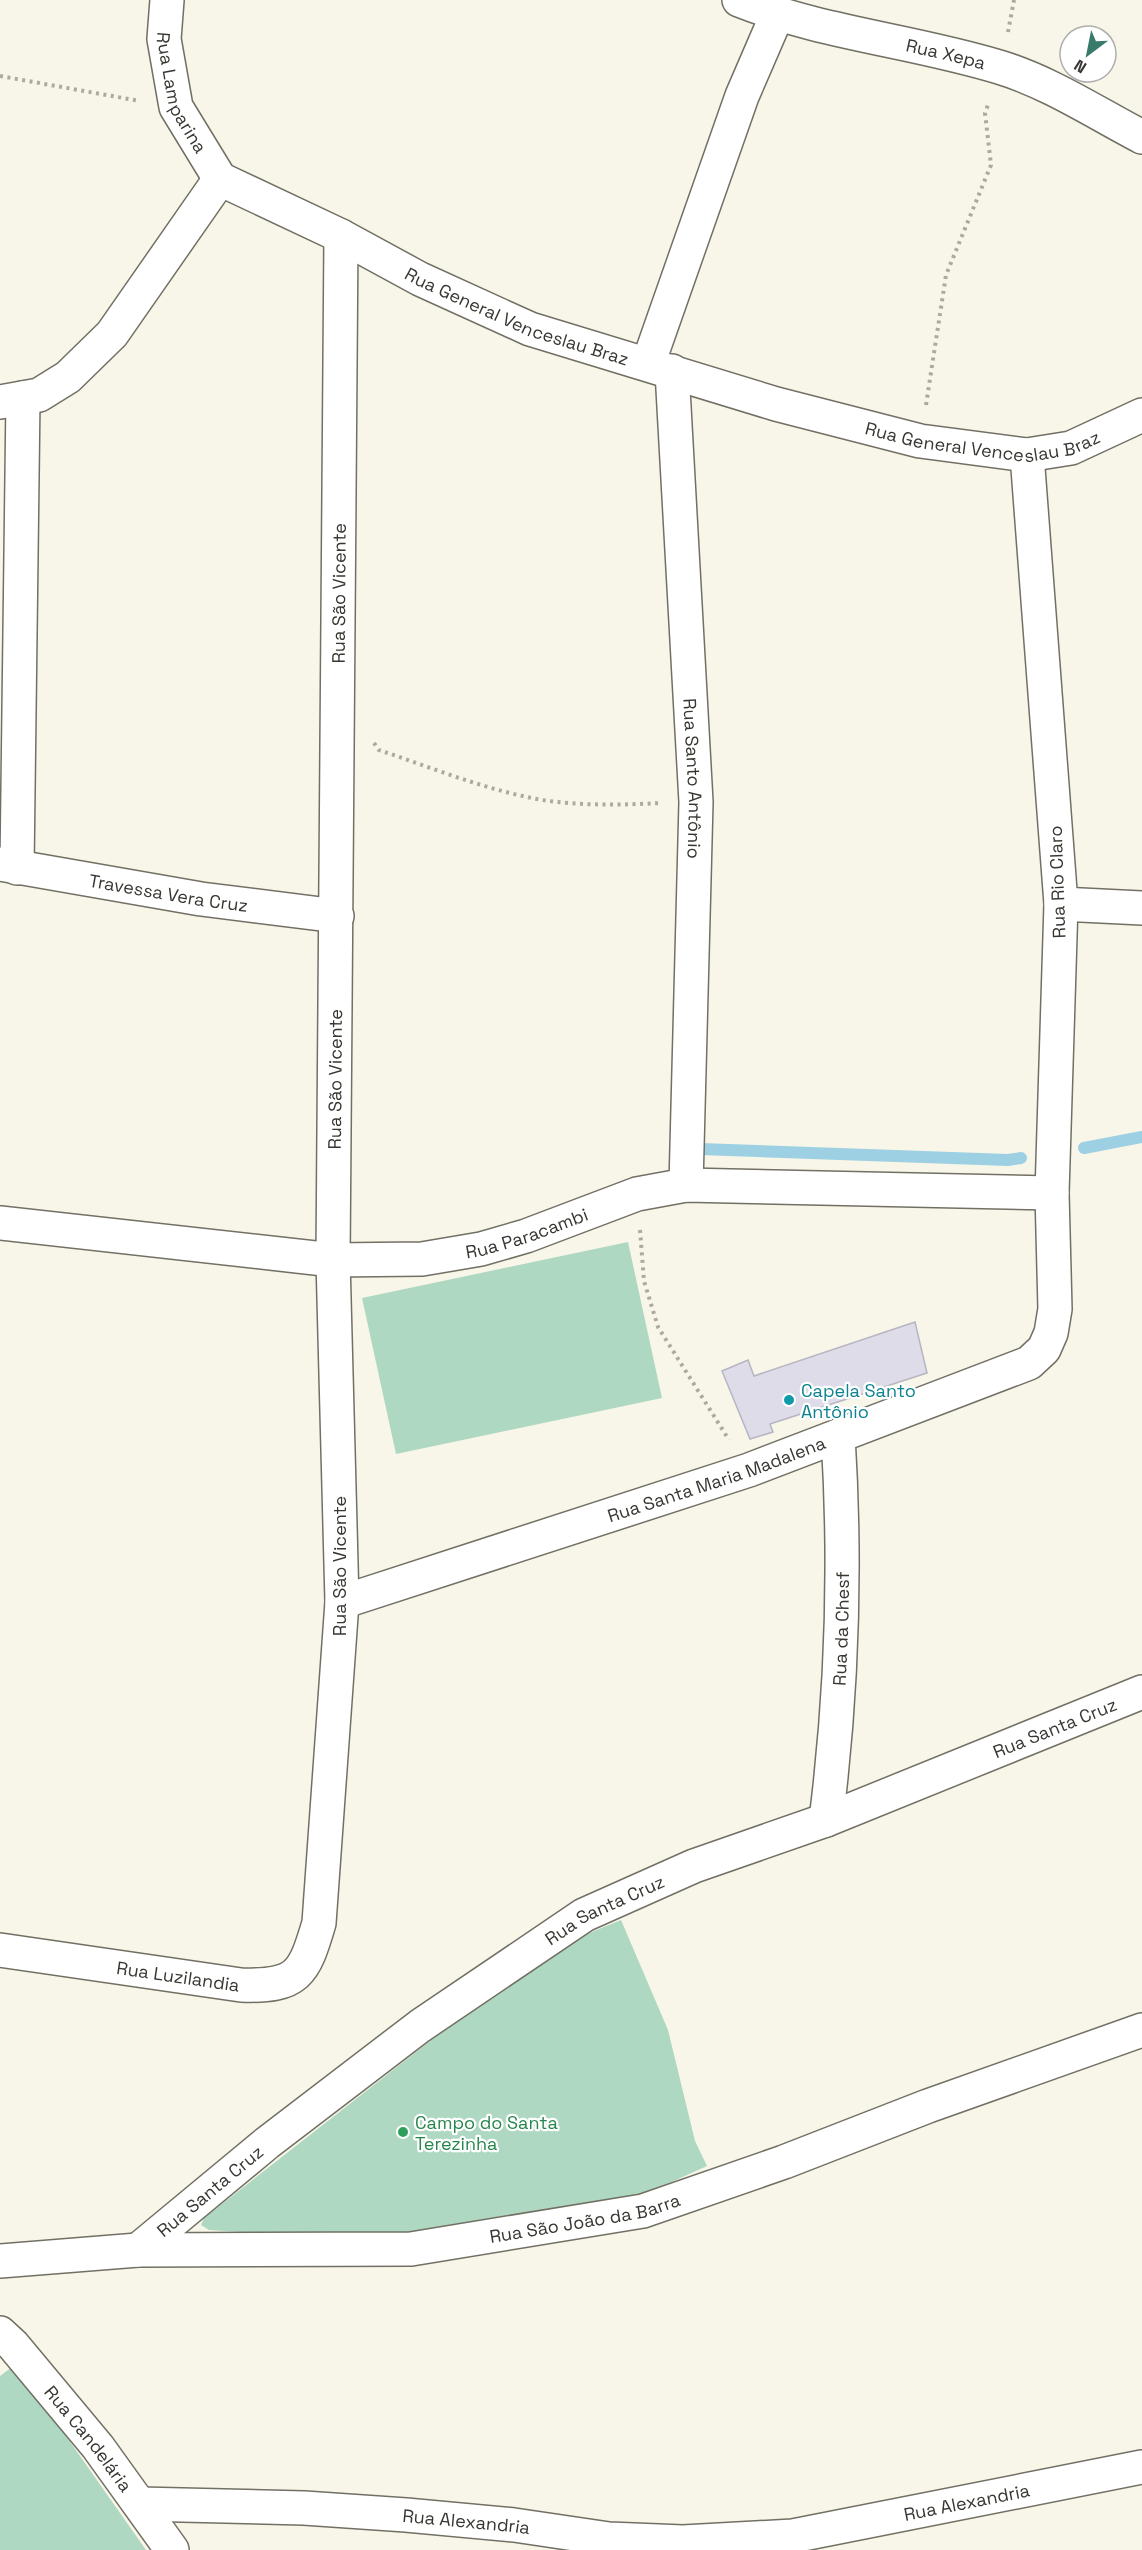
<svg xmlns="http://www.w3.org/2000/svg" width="1142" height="2550" font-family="'Space Grotesk',sans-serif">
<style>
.green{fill:#afd8c2}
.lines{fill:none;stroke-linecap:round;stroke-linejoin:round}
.stream{stroke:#9dd0e3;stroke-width:12}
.building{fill:#dedce9;stroke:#b7b5c2;stroke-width:1.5}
.minor-casing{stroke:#727064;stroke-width:36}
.path{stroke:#acaaa0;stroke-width:4;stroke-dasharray:3 4.5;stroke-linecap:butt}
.minor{stroke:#fff;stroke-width:33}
.culture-dot{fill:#0f9aa8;stroke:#fff;stroke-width:2}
.leisure-dot{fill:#2e9e5b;stroke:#fff;stroke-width:2}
.labels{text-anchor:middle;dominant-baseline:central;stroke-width:4.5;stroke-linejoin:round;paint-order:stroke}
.street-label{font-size:18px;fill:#373631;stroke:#fff}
.culture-label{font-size:18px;fill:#0d838f;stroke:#fff;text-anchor:start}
.leisure-label{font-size:18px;fill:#27864d;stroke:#fff;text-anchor:start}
</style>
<rect width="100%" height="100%" fill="#f8f6e8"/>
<!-- green -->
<g class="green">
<polygon points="628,1242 662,1398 396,1454 362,1298"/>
<polygon points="621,1920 668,2030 695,2141 707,2166 634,2199 385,2241 209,2230 201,2225 204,2218 545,1951"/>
<polygon points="12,2367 61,2429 146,2550 0,2550 0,2376"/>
</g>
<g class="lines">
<!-- stream -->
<g class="stream">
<polyline points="1084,1148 1142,1137"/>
<polyline points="700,1149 1008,1160 1021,1158"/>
</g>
</g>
<!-- building -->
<polygon class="building" points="915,1322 927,1373 770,1424 773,1432 750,1439 722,1371 748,1360 754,1376"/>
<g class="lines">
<!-- minor casing -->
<g class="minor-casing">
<g id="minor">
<path id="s1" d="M167 0 164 39 176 107 220 179"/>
<path id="s2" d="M739 0C822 33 914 41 999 67 1049 82 1096 113 1142 137"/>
<polyline points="648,364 742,96 777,15"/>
<path id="s3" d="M672 371 696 802 686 1185"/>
<path id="s4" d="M0 402 39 395 68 377 112 334 220 179 341 236 420 279 530 329 776 404 920 441 1027 455 1071 448 1142 415"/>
<path id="s5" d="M0 864 201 899 337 916"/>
<polyline points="17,868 23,398"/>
<polyline points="1061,904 1142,908"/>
<path id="s6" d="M0 1223 333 1260 422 1259 481 1249 526 1236 637 1194 686 1185 1052 1193"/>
<path id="s7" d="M342 1602 749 1470 1029 1363 1044 1349 1051 1333 1055 1309 1052 1193 1061 904 1027 455"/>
<path id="s8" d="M826 1820C842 1694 846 1563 838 1436"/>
<path id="s9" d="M0 1950 241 1985C298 1987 304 1974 319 1923L342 1602 333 1260 341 236"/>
<path id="s10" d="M138 2250 267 2143 420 2026 584 1915 694 1866 826 1820 1142 1692"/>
<path id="s11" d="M0 2261 138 2250 411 2249 643 2211 784 2162 928 2106 1142 2030"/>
<path id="s12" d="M0 2333 13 2345 98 2447 172 2550"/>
<path id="s13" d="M140 2504 304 2508 406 2515 514 2525 609 2539 683 2542 793 2536 1142 2467"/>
</g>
</g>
<!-- path -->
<g class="path">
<polyline points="1008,32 1014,0"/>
<polyline points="0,76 140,101"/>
<polyline points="926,405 946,275 991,165 985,113 989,102"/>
<path d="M374 743 379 750C432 768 486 790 542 800 581 806 623 805 662 803"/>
<polyline points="640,1230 644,1281 658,1327 729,1440"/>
</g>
<!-- minor -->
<use href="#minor" class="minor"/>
</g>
<!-- markers -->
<circle class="culture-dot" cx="789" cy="1400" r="6"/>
<circle class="leisure-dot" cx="403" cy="2132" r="6"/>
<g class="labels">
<!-- street labels -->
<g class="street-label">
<text stroke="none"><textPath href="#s2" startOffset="214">Rua Xepa</textPath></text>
<text stroke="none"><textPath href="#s1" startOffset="96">Rua Lamparina</textPath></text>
<text stroke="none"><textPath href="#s4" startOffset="652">Rua General Venceslau Braz</textPath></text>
<text stroke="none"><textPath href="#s4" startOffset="1138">Rua General Venceslau Braz</textPath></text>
<text stroke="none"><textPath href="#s9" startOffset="1688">Rua São Vicente</textPath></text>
<text stroke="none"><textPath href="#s3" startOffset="408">Rua Santo Antônio</textPath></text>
<text transform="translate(1057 882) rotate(-92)">Rua Rio Claro</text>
<text stroke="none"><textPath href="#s5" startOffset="171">Travessa Vera Cruz</textPath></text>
<text stroke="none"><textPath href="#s9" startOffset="1202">Rua São Vicente</textPath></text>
<text stroke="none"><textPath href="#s6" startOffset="532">Rua Paracambi</textPath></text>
<text stroke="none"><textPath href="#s7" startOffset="394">Rua Santa Maria Madalena</textPath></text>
<text transform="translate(339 1566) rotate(-90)">Rua São Vicente</text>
<text stroke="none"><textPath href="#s8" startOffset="192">Rua da Chesf</textPath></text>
<text stroke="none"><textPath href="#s10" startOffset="1065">Rua Santa Cruz</textPath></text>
<text stroke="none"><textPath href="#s10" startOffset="579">Rua Santa Cruz</textPath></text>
<text stroke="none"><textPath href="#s9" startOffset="180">Rua Luzilandia</textPath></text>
<text stroke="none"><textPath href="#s10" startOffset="93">Rua Santa Cruz</textPath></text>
<text stroke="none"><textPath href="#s11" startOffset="588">Rua São João da Barra</textPath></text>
<text stroke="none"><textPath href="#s12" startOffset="138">Rua Candelária</textPath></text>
<text stroke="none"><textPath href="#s13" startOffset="832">Rua Alexandria</textPath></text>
<text stroke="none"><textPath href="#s13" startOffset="327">Rua Alexandria</textPath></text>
</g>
<!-- culture labels -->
<g class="culture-label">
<text x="801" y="1390">Capela Santo<tspan x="801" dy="21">Antônio</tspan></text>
</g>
<!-- leisure labels -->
<g class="leisure-label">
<text x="415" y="2122">Campo do Santa<tspan x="415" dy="21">Terezinha</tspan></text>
</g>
</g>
<!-- north arrow -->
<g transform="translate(1088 54) rotate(212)"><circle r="28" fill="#ffffff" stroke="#afafad" stroke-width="1.5"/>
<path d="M0-4.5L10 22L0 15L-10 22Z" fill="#387b6d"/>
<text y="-9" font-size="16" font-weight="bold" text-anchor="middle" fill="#373631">N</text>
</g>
</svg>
